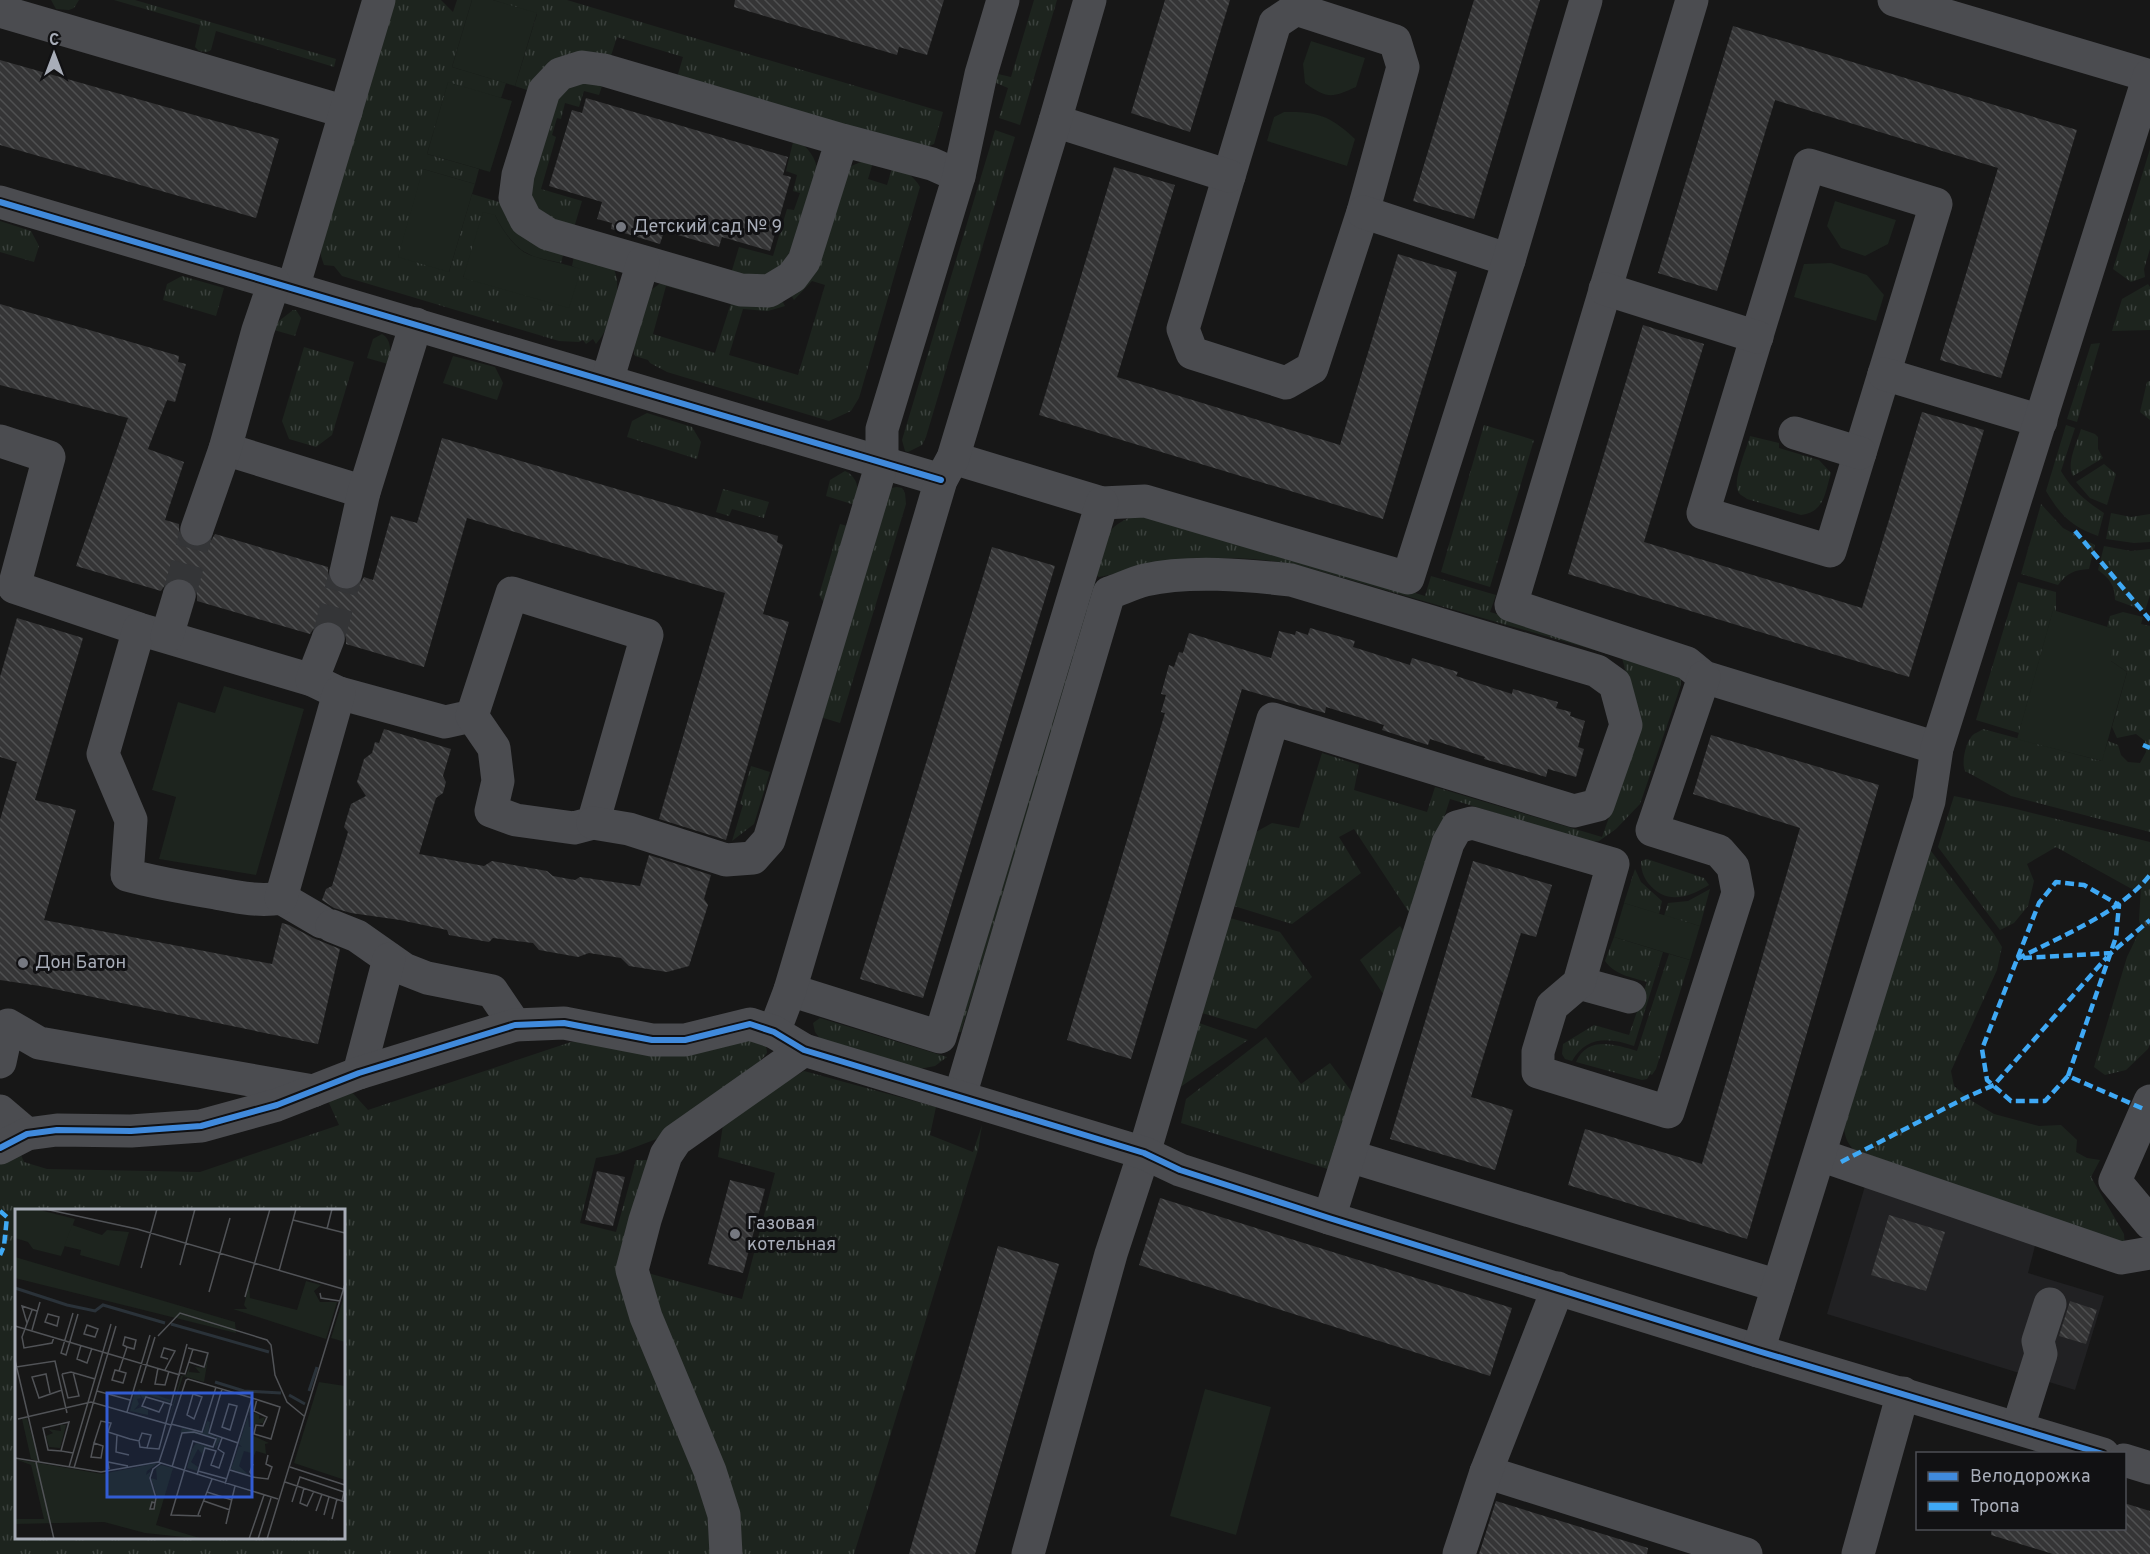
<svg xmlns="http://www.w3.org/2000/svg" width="2150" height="1554" font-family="Overpass,sans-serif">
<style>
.built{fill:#212123}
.grass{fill:url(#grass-tufts);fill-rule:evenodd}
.park{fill:#1d241e}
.building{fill:url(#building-back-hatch)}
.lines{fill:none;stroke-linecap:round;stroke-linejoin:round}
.minor-tunnel{stroke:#343537;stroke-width:33;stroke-dasharray:33 16;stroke-linecap:butt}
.minor{stroke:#4b4c50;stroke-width:33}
.quiet{stroke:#3fa9f5;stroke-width:4.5;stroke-dasharray:9 4.5;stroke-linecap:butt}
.cycleway-casing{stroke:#111113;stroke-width:10}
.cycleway{stroke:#408adc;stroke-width:6}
.poi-dot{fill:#757880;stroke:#111113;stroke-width:2}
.labels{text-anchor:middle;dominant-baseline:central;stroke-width:6;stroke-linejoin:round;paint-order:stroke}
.poi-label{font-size:18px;fill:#a8adb8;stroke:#111113;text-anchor:start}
.inset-river{fill:none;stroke:#2a3239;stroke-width:3}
.inset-road{fill:none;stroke:#515357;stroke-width:1.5}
.view{fill:#325cd3;fill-opacity:0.15;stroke:#325cd3;stroke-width:3}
.inset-edge{fill:none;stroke:#a8adb8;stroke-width:3}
</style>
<defs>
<pattern id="grass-tufts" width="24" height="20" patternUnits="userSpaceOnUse" patternTransform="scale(1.5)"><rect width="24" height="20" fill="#1d241e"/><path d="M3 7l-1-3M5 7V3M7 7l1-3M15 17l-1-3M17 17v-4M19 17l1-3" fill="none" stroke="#3b413d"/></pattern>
<pattern id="building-back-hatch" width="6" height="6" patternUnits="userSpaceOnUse" patternTransform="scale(1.5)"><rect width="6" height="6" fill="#353536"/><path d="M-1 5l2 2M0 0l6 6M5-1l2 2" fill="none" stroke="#4f5051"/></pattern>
</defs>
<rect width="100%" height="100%" fill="#171717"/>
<!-- built -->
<polygon class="built" points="1865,1186 2036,1242 2028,1273 2104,1296 2075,1390 1827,1314"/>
<!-- grass -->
<g class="grass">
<polygon points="51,0 79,0 74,8 69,10 56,9"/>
<polygon points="114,0 135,0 336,59 334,67 216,31 211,50 207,52 199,51 195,47 200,25"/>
<path d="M394 0H441L453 12 457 0H472L452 67 506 83 501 98 448 83 427 154 479 169 475 184 423 169 449 272 472 194 509 205 565 247 561 263C550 260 536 259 527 253 513 246 502 229 495 215L463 277 581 270 572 266 575 251C585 254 604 257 611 265 626 283 611 328 596 344L593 339 586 344 583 340 579 342 559 341 342 276 334 266 324 265 321 256V244Z"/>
<polygon points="493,0 567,0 943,112 934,144 924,148 676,81 683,57 617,37 609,62 533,92 515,86 537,14"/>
<polygon points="1034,0 1057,0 1020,125 999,118 1008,88 994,82 998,74 1011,77"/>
<polygon points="604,80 599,95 584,91 579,107 565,103 561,119 557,118 552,135 556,137 541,189 582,201 573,231 527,201 556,88"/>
<polygon points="995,130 1015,137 926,437 922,445 908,452 905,451 902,440"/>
<path d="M794 138C809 148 816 157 818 174L782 275 730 277 739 247 773 256 787 209 794 210 800 193 793 191 797 175 786 171Z"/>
<polygon points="2150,149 2150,249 2144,269 2145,277 2131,282 2113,269"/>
<path d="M874 159 868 179 887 185 893 165C904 170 914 176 920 187L859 398 851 411 829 421 667 372 650 363 648 360 635 356 633 348 647 293 662 282 693 286 691 293 666 286 653 334 715 353 731 303 780 297 785 306 768 311 743 309 729 355 798 375 825 285 812 281 794 300 789 292 849 167 863 161Z"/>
<polygon points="0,221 31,231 39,246 34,262 0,252"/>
<polygon points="182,276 224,288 216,316 163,300 167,284"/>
<polygon points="2148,284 2150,287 2150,330 2112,331 2122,299"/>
<polygon points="293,310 296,310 301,318 295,336 274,330 279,321"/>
<path d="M382 334C392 340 391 353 388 364L367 358 373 339Z"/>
<polygon points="2100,343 2077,422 2067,419 2091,344"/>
<polygon points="304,347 354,362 332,435 316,447 289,439 282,421"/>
<polygon points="453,356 495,367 503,383 497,400 443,383"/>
<polygon points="2150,381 2150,420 2140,412 2147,382"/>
<polygon points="647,413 692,427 701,442 697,459 627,437 632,421"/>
<polygon points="1484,425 1534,440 1490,587 1441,572"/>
<path d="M2066 425 2075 428 2061 471C2072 490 2086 501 2104 513L2098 536C2071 526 2061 516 2046 491Z"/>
<path d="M2081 429 2095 434 2098 437V449L2103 458 2073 476C2066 463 2077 443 2081 429Z"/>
<path d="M1750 436 1779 443V448L1819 460 1831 473C1825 492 1825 512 1801 515L1747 499C1745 497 1740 495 1739 493 1731 483 1747 448 1750 436Z"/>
<polygon points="2104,464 2116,474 2107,505 2090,498 2076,482"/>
<path d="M845 471C859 477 859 493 858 506L826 496 830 480Z"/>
<polygon points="897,487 902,488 905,493 906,504 840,723 817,716 891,488"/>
<polygon points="723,489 769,502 764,518 732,509 729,516 716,512"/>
<path d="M2041 504 2063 528 2095 545 2089 569C2074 570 2067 573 2058 585L2021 574Z"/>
<polygon points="2111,513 2131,517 2150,514 2150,542 2134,543 2106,539"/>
<path d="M1139 515 1230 536 1425 596 1431 576 1496 595 1490 612 1667 665 1681 678V685L1640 804 1616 829 1599 841 1590 842 1450 799 1412 917 1354 829 1339 837 1361 873 1292 924 1234 906 1256 832 1272 823 1299 828 1322 753 1359 765 1354 790 1427 812 1435 787 1602 837 1641 727 1622 658 1309 568C1271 558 1220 555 1181 561 1153 565 1126 572 1099 577L1093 574C1104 543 1103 524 1139 515Z"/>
<polygon points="840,524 852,527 828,608 819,595"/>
<path d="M2104 546 2131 551 2150 549V595L2145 611 2115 600C2115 585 2109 578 2098 570Z"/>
<polygon points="1095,582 1096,586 961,1032 954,1032"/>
<polygon points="2018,582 2056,592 2056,611 2053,611 2019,733 1976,720"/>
<path d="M2123 612 2143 617 2141 624 2150 626V832L2011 796 1965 771C1961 762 1966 740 1974 734 1976 733 1982 730 1983 729L2101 761 2108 741 2118 745 2121 755 2128 762 2140 763 2146 752 2145 741 2136 734 2117 738 2112 727 2127 672 2111 661V628L2107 627 2110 616Z"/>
<polygon points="751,766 770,772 754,824 732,841 743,805 740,804"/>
<polygon points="1954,796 2012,808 2150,842 2150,1044 2148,1049 2126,1070 2105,1075 2094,1067 2127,957 2141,928 2139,920 2141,887 2135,890 2130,888 2056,847 2027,864 2034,881 2028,906 2014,923 2000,930 1938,847"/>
<path d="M1928 847 1994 934 2002 947 1997 970 1951 1071 1954 1086 1972 1101 1994 1114 2039 1126 2061 1125 2077 1140 2076 1152 2087 1158 2100 1160 2091 1177 2124 1234 2125 1247 1853 1149C1847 1142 1845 1137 1844 1128Z"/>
<path d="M1647 859 1704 878 1709 885C1688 898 1666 905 1648 883 1643 876 1641 870 1641 861Z"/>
<polygon points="1635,869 1641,882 1662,901 1659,914 1624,903"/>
<polygon points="1710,889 1700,926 1664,916 1668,903 1688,901"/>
<polygon points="1230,918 1280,932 1312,977 1256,1029 1202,1013"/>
<polygon points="1400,926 1406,935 1386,998 1360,960"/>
<path d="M1614 937 1663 952 1634 1046C1609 1037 1586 1036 1572 1061L1565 1059 1562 1054 1563 1044 1594 1025 1629 1035 1647 982C1631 977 1615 975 1605 961Z"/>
<path d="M1669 954 1690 960 1656 1069 1652 1075 1650 1074 1647 1079 1642 1080 1576 1062C1588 1035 1616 1045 1637 1051Z"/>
<polygon points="820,1018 947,1057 935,1066 919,1069 821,1040 815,1032 813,1023"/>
<polygon points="1199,1023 1248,1040 1179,1088"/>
<polygon points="1266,1037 1301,1084 1330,1063 1355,1096 1331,1170 1181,1123 1186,1099"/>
<path d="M757 1038 766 1043 767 1053 738 1087 667 1135 617 1154 596 1158 580 1223 616 1232 636 1160H654L623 1266 723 1554H0V1159L18 1148 24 1162 47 1169 200 1172 339 1125 329 1103 337 1093 350 1090 368 1110 571 1042ZM16 1210H344V1538H16Z"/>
<polygon points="804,1071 936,1107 930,1135 973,1152 982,1125 978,1150 854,1554 736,1554 644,1272 742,1299 775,1173 718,1157 724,1119"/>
</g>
<!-- park -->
<g class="park">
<polygon points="472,0 493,0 537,13 515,86 452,67"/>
<path d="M1311 41 1365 58 1356 87C1332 98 1327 99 1305 83L1303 64Z"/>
<polygon points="448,82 512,101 490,172 427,154"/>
<path d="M1284 112C1317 111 1331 116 1355 139L1347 166 1267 141 1274 117Z"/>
<polygon points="423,169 475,184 449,272 398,257"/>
<polygon points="1835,201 1896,220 1888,244 1865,256 1841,248 1827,226"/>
<path d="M483 212 495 215C502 229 514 249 530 255 546 261 564 263 581 269L569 308 463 278Z"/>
<polygon points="1831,263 1867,275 1884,295 1876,321 1794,297 1804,264"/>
<polygon points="2053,610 2111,628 2111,661 2127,672 2102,761 2017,739"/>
<polygon points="224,686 304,709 256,875 159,859 176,797 152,790 178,702 215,713"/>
<polygon points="1624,903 1700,926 1690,960 1614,937"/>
<polygon points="1205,1389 1271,1407 1236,1535 1170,1516"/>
</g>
<!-- building -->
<g class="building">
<polygon points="735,0 944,0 927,55 899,47 897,55 734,7"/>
<polygon points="1165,0 1230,0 1190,132 1131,113"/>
<polygon points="1474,0 1540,0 1474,219 1413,201"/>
<polygon points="1733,26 2077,130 2001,378 1940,360 1998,168 1775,100 1717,291 1658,273"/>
<polygon points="0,60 279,139 256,218 0,145"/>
<polygon points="586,98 788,157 783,175 791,177 770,251 722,237 719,247 664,231 660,244 611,229 612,223 597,219 602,202 549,186 572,110 582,113"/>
<polygon points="1114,167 1175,185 1117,377 1340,445 1398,254 1457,272 1383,519 1039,415"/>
<polygon points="0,304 179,356 178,362 186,364 175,402 167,400 148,449 184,462 165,520 179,524 179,533 182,541 191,547 201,547 209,544 215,534 328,567 328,577 333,585 342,590 352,590 359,585 364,577 373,580 391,516 417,523 442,438 778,536 777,542 783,545 763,614 789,622 726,840 659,819 725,593 467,518 424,667 346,644 346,636 343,628 334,621 325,621 317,624 310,634 197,601 197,592 193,584 184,578 175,578 167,582 161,591 76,566 128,418 0,385"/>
<polygon points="1643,325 1704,344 1644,542 1862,608 1922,412 1984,430 1909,677 1568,574"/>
<polygon points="992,547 1055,566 923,998 860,979"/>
<polygon points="17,618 83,638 35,800 76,810 44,920 272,964 282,923 289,925 313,938 340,949 318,1044 40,986 0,980 0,820 17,762 0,757 0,677"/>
<polygon points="1310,628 1355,641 1353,647 1410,665 1412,658 1458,672 1456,676 1512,694 1513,689 1558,702 1556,708 1571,712 1570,716 1585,721 1578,747 1584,749 1576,777 1548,769 1546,777 1484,759 1485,757 1430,739 1428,745 1382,730 1384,725 1326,707 1325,713 1242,689 1131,1059 1067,1040 1165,713 1161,712 1166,695 1161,694 1169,665 1174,667 1179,652 1183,653 1189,633 1271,658 1279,631 1295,635 1296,631 1308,635"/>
<polygon points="384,729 451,749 443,776 446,782 443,793 436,798 419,854 484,866 492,861 547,871 553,876 575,880 580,877 640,886 649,855 711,875 704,899 708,905 689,966 667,972 629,966 621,958 589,953 578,957 539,950 533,943 493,938 489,942 449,935 447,930 400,920 351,913 334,908 322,900 326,889 332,886 348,832 344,827 351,804 366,796 357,782 364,759 372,753 375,742 379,743"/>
<polygon points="1711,735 1879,785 1747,1239 1568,1185 1585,1129 1702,1164 1800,828 1693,794"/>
<polygon points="1473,861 1552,885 1536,937 1521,933 1471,1097 1513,1110 1495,1170 1390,1139"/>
<polygon points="597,1171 625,1177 613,1226 585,1220"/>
<polygon points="730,1180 765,1189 743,1273 708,1264"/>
<polygon points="1160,1198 1512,1308 1490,1376 1139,1265"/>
<polygon points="1889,1215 1945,1232 1926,1291 1871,1275"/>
<polygon points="998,1246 1059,1264 975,1554 909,1554"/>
<polygon points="2070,1301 2097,1310 2086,1344 2059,1336"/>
<polygon points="1496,1501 1648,1548 1647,1554 1479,1554"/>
<polygon points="2124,1503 2150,1511 2150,1554 2053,1554 1991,1535 1992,1528 2124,1528"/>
</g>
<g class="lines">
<!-- minor-tunnel -->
<g class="minor-tunnel">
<polyline points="179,596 197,529"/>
<polyline points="328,639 346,572"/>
</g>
<!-- minor -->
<g class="minor">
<polyline points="1692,0 1511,605 1687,663 1704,677 1937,748"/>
<polyline points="1894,0 2150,76"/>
<polygon points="1296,9 1395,41 1403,67 1363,212 1312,368 1286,383 1192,353 1183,329 1275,23"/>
<polyline points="0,11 346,112"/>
<polyline points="1055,121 1229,176"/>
<polyline points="842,140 804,261 792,277 769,291 741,290 548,234 526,220 515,198 518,175 544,91 560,74 582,67 604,70 842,140 932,164 959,176"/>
<polygon points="1809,165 1936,204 1830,551 1703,513"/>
<polyline points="0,202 941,480"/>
<polyline points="1363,212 1509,260"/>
<polyline points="293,288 379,0"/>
<polyline points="1605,289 1757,337"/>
<polyline points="1884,374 2041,421"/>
<polyline points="607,381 643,262"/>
<polyline points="1795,433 1860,453"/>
<polyline points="0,441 49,457 14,587 139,629 312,680 339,693 445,722 472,716"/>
<polyline points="225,449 364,492"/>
<polyline points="953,458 1102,503 1145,501 1408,578 1509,260 1586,0"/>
<polyline points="197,529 225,449 258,330 274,283"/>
<polyline points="346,572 364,492 416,324"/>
<polygon points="512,593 647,635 593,823 574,828 516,820 491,811 498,781 494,748 472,716"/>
<path d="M139 629 103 754 131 820 127 875C157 883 186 888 216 893 237 897 259 902 281 898L322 922"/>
<polyline points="167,636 179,596"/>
<polyline points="312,680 328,639"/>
<polyline points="593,823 629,829 726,860 753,858 769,840 882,463 882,429 959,176 981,74 1003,0"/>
<polyline points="281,898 339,693"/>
<polyline points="332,926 357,936 404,969 427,978 492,991 515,1025"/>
<polyline points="1579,983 1630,997"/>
<polyline points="790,990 940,1037 1102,503"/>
<polyline points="774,1032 790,990 941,480 953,458 1055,121 1090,0"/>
<polyline points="0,1062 8,1025 39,1043 313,1091"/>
<polyline points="359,1073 389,959"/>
<path d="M960 1096 1109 593C1121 589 1133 583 1145 580 1189 570 1246 575 1291 580L1597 671 1615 684 1626 725 1598 805 1574 811 1273 719 1144 1153 1111 1254 1028 1554"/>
<polyline points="2150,1101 2115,1181 2150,1223"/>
<polyline points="0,1111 27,1134"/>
<polyline points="0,1148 27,1134 57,1130 131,1131 201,1126 277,1105 359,1073 515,1025 564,1023 652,1040 685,1040 750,1024 774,1032 804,1050 1144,1153 1180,1170 1329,1218 1758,1351 2103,1454"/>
<polyline points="1820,1155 2121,1258 2150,1253"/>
<polyline points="1349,1156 1778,1286"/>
<polyline points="1329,1218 1448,843 1457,827 1472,823 1613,864 1579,983 1552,1006 1538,1052 1538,1072 1668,1112 1738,893 1733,867 1719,851 1652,830 1704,677"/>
<polyline points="1758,1351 1929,801 1937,748 2149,76"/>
<polyline points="2018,1427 2041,1354 2038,1341 2050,1304"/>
<polyline points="2124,1460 2150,1468"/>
<polyline points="1486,1472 1746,1554"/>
<polyline points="726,1554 724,1515 710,1471 646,1317 632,1270 645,1220 666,1155 676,1140 804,1050"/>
<polyline points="1459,1554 1486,1472 1558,1288"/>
<polyline points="1858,1554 1903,1393"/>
</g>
<!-- quiet -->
<g class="quiet">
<polyline points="2075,531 2150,620"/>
<polyline points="2143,745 2150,748"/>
<polyline points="2023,958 2111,953 2150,920"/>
<path d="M2017 959C2061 936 2120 913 2150 875"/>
<polyline points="2068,1076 2116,937 2119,905 2084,885 2056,882 2039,903 1982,1049 1987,1080 2011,1101 2045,1101 2068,1076 2146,1110"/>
<polyline points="1841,1162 1967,1097 1994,1085 2107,957"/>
<polyline points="0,1211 7,1217 4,1246 0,1255"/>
</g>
<!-- cycleway casing -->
<g class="cycleway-casing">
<g id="cycleway">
<polyline points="0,202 941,480"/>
<polyline points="0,1148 27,1134 57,1130 131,1131 201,1126 277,1105 359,1073 515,1025 564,1023 652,1040 685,1040 750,1024 774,1032 804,1050 1144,1153 1180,1170 1329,1218 1758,1351 2103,1454"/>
</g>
</g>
<!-- cycleway -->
<use href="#cycleway" class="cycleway"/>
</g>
<!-- markers -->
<g class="poi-dot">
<circle cx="621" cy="227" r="6"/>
<circle cx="23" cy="963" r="6"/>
<circle cx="735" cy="1234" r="6"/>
</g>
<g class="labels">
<!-- poi labels -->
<g class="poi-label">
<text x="633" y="227">Детский сад № 9</text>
<text x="35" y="963">Дон Батон</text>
<text x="747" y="1224">Газовая<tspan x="747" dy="21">котельная</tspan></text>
</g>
</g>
<!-- overview -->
<g transform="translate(15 1209)">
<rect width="330" height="330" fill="#171717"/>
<path d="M291 72 306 76 299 82 305 93H322L311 130 218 100H232L229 96 234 76 235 89 282 101ZM330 84V133L316 129ZM194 144 189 173 168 167 153 214 166 167 171 166 176 155 174 163 185 164 180 158 190 159ZM304 173 330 177V271L279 254ZM124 180 156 191 155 193 134 186 128 190 124 184 126 189 122 190 124 195 119 201 126 198 133 201V206L115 202 120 182 122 184ZM238 192 237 203 244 206V210L250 208 248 214 240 215 236 226 254 234 250 235 251 245 241 242 235 256 236 244 229 242 224 257 235 267 216 260 224 237 227 238 224 235 233 207 234 218H237L234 202ZM12 209 23 250 22 252 16 250 7 210ZM192 212 195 213 193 225 205 229V231L200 240 190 238 187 245 183 240 176 253 183 258 182 262 172 259 177 240 181 234 200 240 201 228 166 223 156 253 167 219 188 224ZM45 216H51L45 239 34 238 31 227 38 224 33 220 46 222ZM0 250 87 265 143 254 132 262 131 266 136 262 134 269 141 288 135 300 139 301 142 288 136 269 142 271 141 259 146 256 158 259 141 316 188 330 130 324 89 313 0 315V310H29L16 256Z" fill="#1d241e"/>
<path d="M0 0H21L60 10 46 47 18 40 13 33 0 29ZM0 48 220 113 221 124 0 69Z" fill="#1d241e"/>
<path d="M57 16 87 26 92 21 114 23 104 57 65 46 66 41 49 37Z" fill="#1d241e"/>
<path class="inset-river" d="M0 79 52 96 80 102 88 96 150 114M156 115 254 143M200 173 229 182 266 184M294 182 302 158M274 186 290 195"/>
<path class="inset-road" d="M30 0 122 20 328 80M278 11 330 24M312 20 317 0M165 56 180 0M126 59 142 0M264 62 281 0M194 83 215 9M305 84 306 89 325 92M230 88 255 0M17 101 7 128 9 139 37 134 39 128M58 104 46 144 51 146 63 105M33 105 44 108 42 117 30 113ZM12 114 7 97 22 102M72 116 83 120 80 128 69 125ZM0 117 165 166M17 121 25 93M143 127 165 104 252 131 256 136 260 166 272 193 289 207M66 136 62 150 72 154 77 139M173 139 193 144 189 158 174 153M0 151 24 253M1 158 40 152 52 204M143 159 140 175 150 176 154 162M150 161 160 142 149 139 146 148 153 150M104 162 100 161 97 171 108 174 111 164 104 162 112 138 108 136 110 128 121 131 119 140 112 138M165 164 170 165 178 140M47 165 53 189 64 187 58 163M47 165 56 163 80 170M126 174 140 128M207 180 194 224 223 234M82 182 115 191M35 184 31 165 17 168 24 189 47 181M178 185 187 188 179 210 172 206ZM149 193 144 203 127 197 131 188 155 195 157 196M214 195 222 197 215 221 207 218ZM112 203 135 126M3 210 76 193 156 216M156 215 187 223 201 178M102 226 101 243 114 246M79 234 76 248 86 249 88 237 79 234 86 212 96 214 93 223 115 230 124 232 127 224 136 226 132 239 125 238 124 232M132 239 144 240 172 135M46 242 33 241 28 219 54 213 46 242 58 244M0 249 86 263 143 253 263 290M21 253 39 330M144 253 171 171 173 170 237 189 265 198 256 230 239 225 241 216 248 217 252 208 239 202 242 190M238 255 235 263 238 268 253 270 257 258 251 255 253 246M54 258 96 115M157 258 167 224 179 223 201 230 198 238 178 232 156 306 186 307M275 258 330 276M59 259 101 117M94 260 93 253 113 257M215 261 238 268M183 262 212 270M182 266 190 239 201 242 196 256 204 259 209 244 203 240 207 229M270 273 330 293M210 275 237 189M289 279 285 294 292 297 299 282M192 283 217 291M189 292 215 301M277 293 285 268 329 283 327 292M140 294 137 293 135 300H139L140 294 141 289 135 269 138 260 146 254M301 302 307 285M183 306 197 270M309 306 314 288M317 310 322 290M211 315 220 277M234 330 249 286M243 330 256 289M252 330 330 75"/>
<path class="view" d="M92 184H237V288H92Z"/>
<rect width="330" height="330" class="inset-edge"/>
</g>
<!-- legend -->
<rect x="1916" y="1452" width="210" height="78" fill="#111113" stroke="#4d4f55" stroke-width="1.5"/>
<rect x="1928" y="1472" width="30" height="9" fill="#408adc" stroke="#4d4f55" stroke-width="1.5"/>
<text x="1970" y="1482" font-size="18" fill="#a8adb8">Велодорожка</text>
<rect x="1928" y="1502" width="30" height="9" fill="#3fa9f5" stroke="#4d4f55" stroke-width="1.5"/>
<text x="1970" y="1512" font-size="18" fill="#a8adb8">Тропа</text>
<!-- north arrow -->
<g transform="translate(54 54)" stroke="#111113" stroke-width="4.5" paint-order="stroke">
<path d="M0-4.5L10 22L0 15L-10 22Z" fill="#a8adb8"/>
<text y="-9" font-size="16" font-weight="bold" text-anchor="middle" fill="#a8adb8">С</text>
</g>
</svg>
